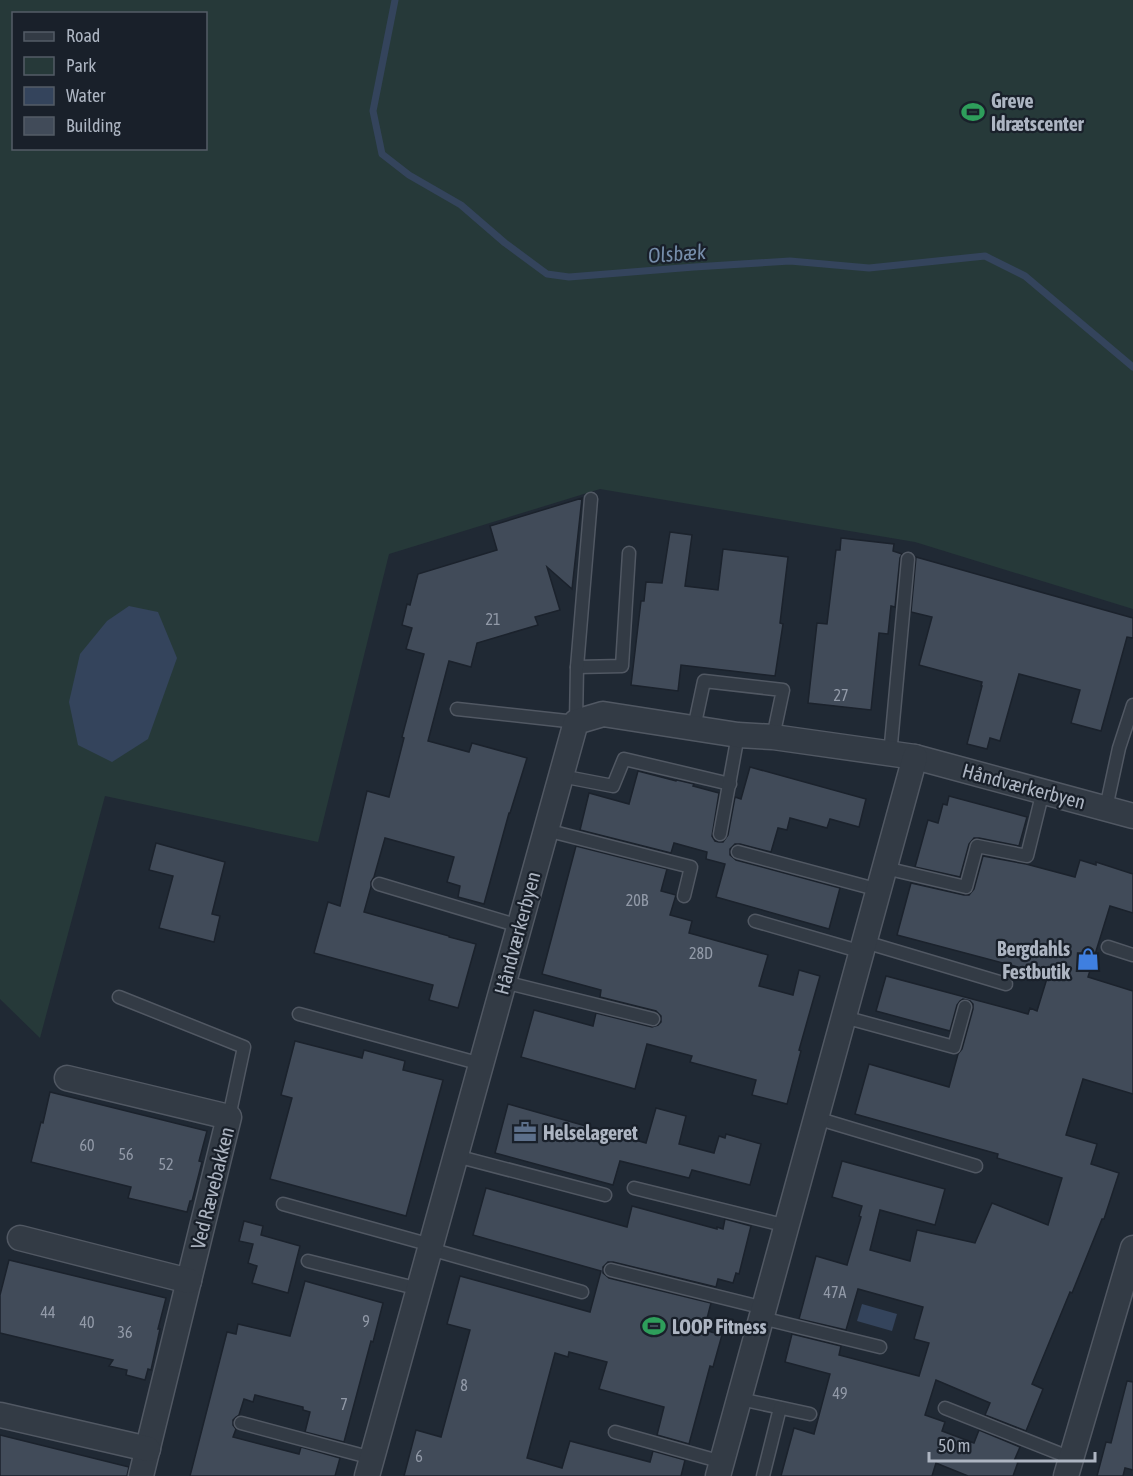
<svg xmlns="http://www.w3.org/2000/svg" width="1133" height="1476" font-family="'Asap Condensed',sans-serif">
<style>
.green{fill:#263939;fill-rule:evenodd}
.water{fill:#34445c}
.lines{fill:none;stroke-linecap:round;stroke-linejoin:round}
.stream{stroke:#34445c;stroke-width:7}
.building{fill:#414b59;stroke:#1b222c;stroke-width:1.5}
.lane-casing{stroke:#515863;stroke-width:15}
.street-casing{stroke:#515863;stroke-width:27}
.lane{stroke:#333b45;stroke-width:12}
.street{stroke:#333b45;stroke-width:24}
.labels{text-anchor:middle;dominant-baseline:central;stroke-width:4.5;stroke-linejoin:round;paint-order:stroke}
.number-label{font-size:16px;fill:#929aa8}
.poi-label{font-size:20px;font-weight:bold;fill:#adb5c2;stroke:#19202a;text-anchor:start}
.street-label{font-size:20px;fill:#adb5c2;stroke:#19202a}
.water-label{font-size:21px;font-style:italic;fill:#768daa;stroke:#19202a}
</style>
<rect width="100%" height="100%" fill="#202934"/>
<!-- green -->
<path class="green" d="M0 0H1133V609L915 542 600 489 389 554 318 842 105 796 40 1038 0 999ZM14 14H206V148H14Z"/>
<!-- water -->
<g class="water">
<polygon points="129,606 158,612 177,658 148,739 112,762 78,745 69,702 80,654 107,621"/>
<polygon points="862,1304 897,1314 892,1331 857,1321"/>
</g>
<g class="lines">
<!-- stream -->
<polyline class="stream" points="395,0 373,111 382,154 409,175 461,205 505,243 547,274 569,277 694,267 790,261 869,268 985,256 1025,276 1133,367"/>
</g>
<!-- building -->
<g class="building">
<polygon points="582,498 572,589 547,567 560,610 535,617 538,625 477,643 471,667 449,661 428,741 469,752 472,743 527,758 510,813 509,813 484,904 458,897 460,886 447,882 454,857 385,838 374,877 371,882 371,887 364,912 449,936 449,937 476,944 458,1008 429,1000 433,985 314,953 328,902 340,906 367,791 389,797 404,738 402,737 424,654 406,649 412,628 402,625 407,604 410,605 418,574 497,550 490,526"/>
<polygon points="670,532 692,535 685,586 718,590 723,549 788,557 780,623 783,624 775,676 681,665 678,691 631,685 641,601 644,601 646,582 662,583"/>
<polygon points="841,538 894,544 893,551 902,554 900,558 895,607 891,606 888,634 879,633 871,710 808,703 817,623 827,624 836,550 840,550"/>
<polygon points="916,557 1133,618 1133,638 1127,637 1101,731 1071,723 1080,690 1019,674 1000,741 990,738 987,749 967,744 982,686 981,686 982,682 919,665 932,617 911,612"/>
<polygon points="750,767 866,799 859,827 830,819 827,828 790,818 787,830 778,828 771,852 740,844 735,844 730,849 730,855 736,860 840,888 829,929 716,897 725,864 706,859 707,852 674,843 671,853 580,830 589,793 629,804 638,771 676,781 677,780 694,784 693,786 719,793 712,836 715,841 719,842 723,842 728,835 735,797 741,799"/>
<polygon points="949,796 1027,817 1019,846 979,838 974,838 969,844 960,877 915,867 928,820 938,823 943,804 947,805"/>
<polygon points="156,843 225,862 212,914 220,916 214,942 159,928 173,876 149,870"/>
<polygon points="576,846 667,869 661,891 676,895 670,915 692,921 689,933 768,955 759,986 793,995 799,970 820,976 799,1050 801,1051 787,1104 752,1095 756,1080 690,1062 692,1056 647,1044 635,1089 521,1057 534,1010 593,1026 596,1013 652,1027 658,1025 661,1022 661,1016 656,1011 600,997 601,990 542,974"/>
<polygon points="983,856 1026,864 1075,877 1080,860 1096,865 1096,862 1133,874 1133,913 1110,906 1088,977 1133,991 1133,1094 1083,1079 1066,1135 1097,1144 1091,1164 1119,1173 1104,1219 1102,1219 1072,1293 1070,1292 1032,1384 1043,1389 1026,1431 985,1415 990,1403 936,1380 925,1415 945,1422 942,1431 974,1443 979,1430 1020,1447 1014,1461 1018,1462 1013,1476 968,1476 936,1463 932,1476 781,1476 794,1428 814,1434 830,1374 785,1362 792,1334 841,1346 839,1355 919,1376 929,1343 914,1339 923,1307 858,1289 846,1330 799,1319 816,1256 847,1265 861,1217 859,1216 862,1206 832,1197 842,1161 945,1189 935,1225 880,1210 870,1250 910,1261 917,1230 975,1243 992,1203 1048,1225 1062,1178 997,1158 998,1154 855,1114 869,1064 949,1087 958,1054 962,1049 973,1009 973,1004 970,1001 963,999 960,1001 957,1005 950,1031 876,1011 886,976 1028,1014 1030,1008 1037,1011 1048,975 897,935 911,883 964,895 969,895 974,889"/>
<polygon points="295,1041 362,1058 364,1050 405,1061 403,1070 443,1080 406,1216 270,1179 292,1098 281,1095"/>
<polygon points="50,1092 207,1131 199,1161 202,1162 192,1201 190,1201 187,1212 128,1198 131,1187 31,1162 41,1122 43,1123"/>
<polygon points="508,1104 646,1143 656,1108 686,1116 679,1144 714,1153 719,1136 725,1138 726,1134 761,1144 750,1185 692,1170 689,1178 620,1161 613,1185 495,1153"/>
<polygon points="486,1188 627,1227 632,1206 717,1229 717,1227 723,1229 725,1219 751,1226 739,1274 736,1273 733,1283 718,1279 716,1287 613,1262 608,1262 603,1267 603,1273 609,1278 711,1303 704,1330 722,1335 713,1367 710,1366 689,1444 657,1435 664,1407 599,1389 607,1362 569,1352 568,1357 555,1353 527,1458 562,1468 570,1441 650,1462 653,1451 685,1460 681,1476 404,1476 416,1430 441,1437 470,1330 447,1324 460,1276 590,1312 601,1271 473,1235"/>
<polygon points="244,1221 263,1226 261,1235 300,1246 288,1293 252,1283 257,1266 248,1263 253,1244 239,1241"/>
<polygon points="9,1260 166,1298 158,1329 160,1329 151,1370 148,1369 145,1380 126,1375 127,1370 109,1366 113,1360 0,1333 0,1295"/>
<polygon points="305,1281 383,1303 373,1342 371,1341 344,1442 305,1432 310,1412 303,1410 303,1407 255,1395 253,1402 244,1399 239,1415 236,1417 233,1420 233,1425 236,1429 233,1437 299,1454 301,1447 340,1458 335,1476 190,1476 227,1332 236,1334 238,1324 290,1336"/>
<polygon points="1127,1381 1133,1382 1133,1470 1125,1468 1123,1476 1097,1476 1106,1442 1111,1443"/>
<polygon points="0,1435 129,1467 127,1476 0,1476"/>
</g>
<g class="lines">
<!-- lane casing -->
<g class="lane-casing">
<g id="lane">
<polyline points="577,667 622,666 629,553"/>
<polyline points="457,709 576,722 577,667 591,499"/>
<polyline points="694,728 704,681 783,690 773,737"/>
<polyline points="890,755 908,559"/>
<polyline points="561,776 613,786 624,759 730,784"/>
<polyline points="1106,808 1119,748 1133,705"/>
<polyline points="546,830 691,867 684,896"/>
<polyline points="720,834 738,735"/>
<polyline points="738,852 879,890"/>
<polyline points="885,868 966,887 977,846 1027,856 1043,791"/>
<polyline points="379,884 519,926"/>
<polyline points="755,921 862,952"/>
<polyline points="865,942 1006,984"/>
<polyline points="1108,947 1133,955"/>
<polyline points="504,982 653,1019"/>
<polyline points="119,997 244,1047 229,1117"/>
<polyline points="299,1014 481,1064"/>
<polyline points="844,1017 954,1047 965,1007"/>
<polyline points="816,1118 976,1166"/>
<polyline points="456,1156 605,1195"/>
<polyline points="634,1188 787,1226"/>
<polyline points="283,1204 431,1245"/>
<polyline points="430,1249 582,1292"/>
<polyline points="308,1261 419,1289"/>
<polyline points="611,1270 764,1308"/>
<polyline points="762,1318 880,1347"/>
<polyline points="740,1399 810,1414"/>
<polyline points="945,1408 1071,1458"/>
<polyline points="241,1423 372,1458"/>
<polyline points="615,1432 722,1462"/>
<polyline points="763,1476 780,1408"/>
</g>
</g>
<!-- street casing -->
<g class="street-casing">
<g id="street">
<polyline points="67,1078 229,1117 141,1476"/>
<polyline points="20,1238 189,1281"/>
<polyline points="0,1415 148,1449"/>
<polyline points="367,1476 576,722 603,714 738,735 773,737 915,757 1133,816"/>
<polyline points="718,1476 915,757"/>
<polyline points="1066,1476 1133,1248"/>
</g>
</g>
<!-- lane -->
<use href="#lane" class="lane"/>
<!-- street -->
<use href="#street" class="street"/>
</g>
<!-- icons -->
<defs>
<g id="stadium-bare" transform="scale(1.8)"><path d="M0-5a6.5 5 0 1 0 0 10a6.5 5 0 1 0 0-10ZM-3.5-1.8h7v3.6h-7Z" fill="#2e9e5b" stroke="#19202a" stroke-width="2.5" paint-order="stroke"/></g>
<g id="shop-bare" transform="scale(1.8)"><path d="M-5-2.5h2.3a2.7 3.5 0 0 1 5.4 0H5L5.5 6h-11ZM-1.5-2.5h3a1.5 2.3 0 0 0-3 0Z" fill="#3f7fe0" stroke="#19202a" stroke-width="2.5" paint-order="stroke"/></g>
<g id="office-bare" transform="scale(1.8)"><path d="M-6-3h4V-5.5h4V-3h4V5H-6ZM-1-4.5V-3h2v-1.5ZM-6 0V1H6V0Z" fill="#5c6f8a" stroke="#19202a" stroke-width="2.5" paint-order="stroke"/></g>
</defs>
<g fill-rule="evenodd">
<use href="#stadium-bare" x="973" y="112"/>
<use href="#shop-bare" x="1088" y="959"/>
<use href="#office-bare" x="525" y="1132"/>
<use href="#stadium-bare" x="654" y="1326"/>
</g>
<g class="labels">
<!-- number labels -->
<g class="number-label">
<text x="493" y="619">21</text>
<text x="841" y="695">27</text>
<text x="637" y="900">20B</text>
<text x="701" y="953">28D</text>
<text x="87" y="1145">60</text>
<text x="126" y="1154">56</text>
<text x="166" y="1164">52</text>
<text x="835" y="1292">47A</text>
<text x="48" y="1312">44</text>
<text x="366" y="1321">9</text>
<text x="87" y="1322">40</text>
<text x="125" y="1332">36</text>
<text x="464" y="1385">8</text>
<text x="840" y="1393">49</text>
<text x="344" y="1404">7</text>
<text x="419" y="1456">6</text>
</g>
<!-- poi labels -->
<g class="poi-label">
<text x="991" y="100">Greve<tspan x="991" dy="23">Idrætscenter</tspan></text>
<text x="1070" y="948" text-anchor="end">Bergdahls<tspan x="1070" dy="23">Festbutik</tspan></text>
<text x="543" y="1132">Helselageret</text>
<text x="672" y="1326">LOOP Fitness</text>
</g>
<!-- street labels -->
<g class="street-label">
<text transform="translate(1024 786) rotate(15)">Håndværkerbyen</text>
<text transform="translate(517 933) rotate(-75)">Håndværkerbyen</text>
<text transform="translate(212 1188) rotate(-76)">Ved Rævebakken</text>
</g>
<!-- water labels -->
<g class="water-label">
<text transform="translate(677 253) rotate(-4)">Olsbæk</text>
</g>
</g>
<!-- legend -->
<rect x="12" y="12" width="195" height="138" fill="#19202a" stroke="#545c67" stroke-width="1.5"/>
<rect x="24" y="32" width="30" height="9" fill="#333b45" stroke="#545c67" stroke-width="1.5"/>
<text x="66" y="42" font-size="18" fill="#adb5c2">Road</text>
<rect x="24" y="57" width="30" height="18" fill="#263939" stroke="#545c67" stroke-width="1.5"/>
<text x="66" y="72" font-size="18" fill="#adb5c2">Park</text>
<rect x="24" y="87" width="30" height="18" fill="#34445c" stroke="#545c67" stroke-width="1.5"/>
<text x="66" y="102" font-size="18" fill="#adb5c2">Water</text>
<rect x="24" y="117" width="30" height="18" fill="#414b59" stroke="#545c67" stroke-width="1.5"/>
<text x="66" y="132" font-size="18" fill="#adb5c2">Building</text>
<!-- scale -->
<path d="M929 1452v9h166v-9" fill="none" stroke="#adb5c2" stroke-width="3"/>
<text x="938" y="1452" font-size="18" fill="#adb5c2" stroke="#19202a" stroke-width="4.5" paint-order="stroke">50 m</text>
</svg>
